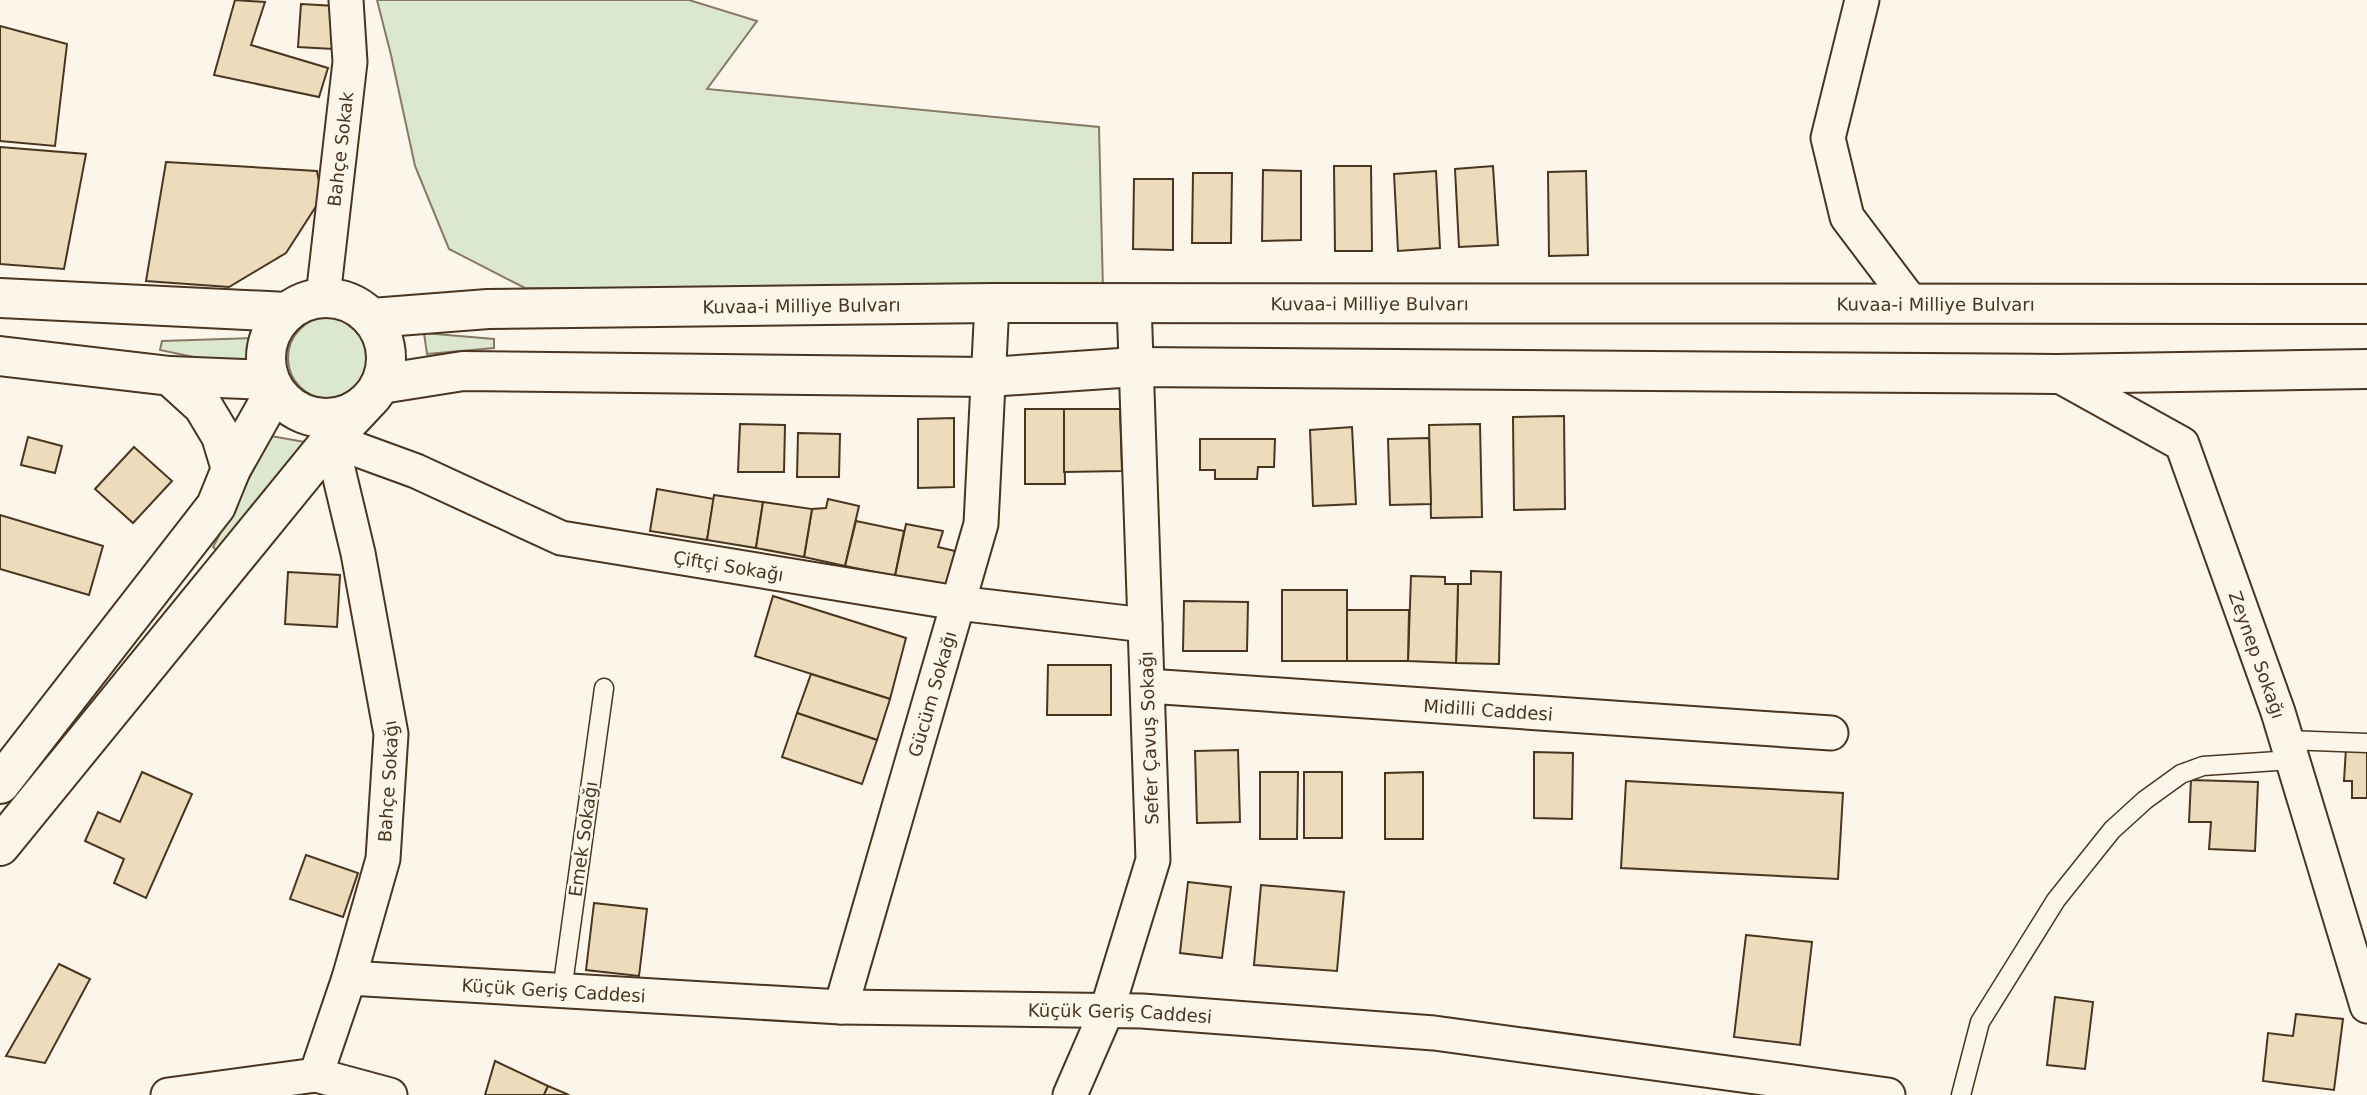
<svg xmlns="http://www.w3.org/2000/svg" width="2367" height="1095" font-family="'DejaVu Sans',sans-serif">
<style>
.green{fill:#dce7d0;stroke:#887966;stroke-width:2}
.building{fill:#ecdcbc;stroke:#4a3520;stroke-width:2}
.lines{fill:none;stroke-linecap:round;stroke-linejoin:round}
.service-casing{stroke:#4a3520;stroke-width:21}
.minor-casing{stroke:#4a3520;stroke-width:37}
.tertiary-casing{stroke:#4a3520;stroke-width:42}
.secondary-casing{stroke:#4a3520;stroke-width:42}
.service{stroke:#fbf6e9;stroke-width:18}
.minor{stroke:#fbf6e9;stroke-width:33}
.tertiary{stroke:#fbf6e9;stroke-width:38}
.secondary{stroke:#fbf6e9;stroke-width:38}
.labels{text-anchor:middle;dominant-baseline:central;stroke-width:5;stroke-linejoin:round;paint-order:stroke}
.street-label{font-size:18px;fill:#4a3520;stroke:#fbf6e9}
</style>
<rect width="100%" height="100%" fill="#fbf6e9"/>
<!-- green -->
<g class="green">
<polygon points="377,0 689,0 757,21 707,89 1099,127 1103,290 525,288 449,249 415,166 391,55"/>
<circle cx="329" cy="358" r="41"/>
<polygon points="424,333 494,339 494,348 427,354"/>
<polygon points="254,338 251,369 160,350 162,341"/>
<polygon points="271,436 310,443 221,555 213,547"/>
</g>
<!-- building -->
<g class="building">
<polygon points="235,0 265,2 251,45 328,68 319,97 214,75"/>
<polygon points="301,4 336,6 333,49 298,47"/>
<polygon points="0,26 67,44 55,146 0,141"/>
<polygon points="0,147 86,154 64,269 0,264"/>
<polygon points="166,162 317,171 322,197 286,253 229,287 146,281"/>
<polygon points="1334,166 1371,166 1372,251 1335,251"/>
<polygon points="1493,166 1498,245 1459,247 1455,169"/>
<polygon points="1263,170 1301,171 1301,240 1262,241"/>
<polygon points="1436,171 1440,248 1398,251 1394,174"/>
<polygon points="1586,171 1588,255 1549,256 1548,172"/>
<polygon points="1193,173 1232,173 1231,243 1192,243"/>
<polygon points="1134,179 1173,179 1173,250 1133,249"/>
<polygon points="1025,409 1064,409 1065,484 1025,484"/>
<polygon points="1064,409 1120,409 1122,471 1064,472"/>
<polygon points="1564,416 1565,509 1514,510 1513,417"/>
<polygon points="954,418 954,487 918,488 918,419"/>
<polygon points="740,424 785,425 784,472 738,472"/>
<polygon points="1480,424 1482,517 1431,518 1429,425"/>
<polygon points="1352,427 1356,504 1313,506 1310,430"/>
<polygon points="798,433 840,434 839,477 797,477"/>
<polygon points="28,437 62,446 55,473 21,465"/>
<polygon points="1429,438 1431,504 1390,505 1388,439"/>
<polygon points="1200,439 1275,439 1274,467 1258,467 1257,479 1215,479 1215,470 1200,470"/>
<polygon points="134,447 172,481 133,523 95,489"/>
<polygon points="657,489 714,499 707,540 650,531"/>
<polygon points="714,495 763,502 756,548 707,540"/>
<polygon points="828,499 859,506 845,566 804,557 812,509 826,508"/>
<polygon points="763,502 812,509 804,557 756,548"/>
<polygon points="0,515 103,546 89,595 0,569"/>
<polygon points="856,521 904,531 895,576 845,566"/>
<polygon points="906,524 943,531 938,547 955,551 948,587 895,576"/>
<polygon points="1471,571 1501,572 1499,664 1456,663 1458,584 1471,584"/>
<polygon points="288,572 340,575 337,627 285,624"/>
<polygon points="1411,576 1445,577 1445,584 1458,584 1456,663 1408,661"/>
<rect x="1282" y="590" width="65" height="71"/>
<polygon points="773,596 906,638 890,699 755,656"/>
<polygon points="1184,601 1248,602 1247,651 1183,651"/>
<polygon points="1347,610 1409,610 1408,661 1347,661"/>
<polygon points="1048,665 1111,665 1111,715 1047,715"/>
<polygon points="811,674 890,699 877,740 797,713"/>
<polygon points="797,713 877,740 862,784 782,757"/>
<polygon points="2346,748 2367,749 2367,798 2352,798 2352,781 2344,781"/>
<polygon points="1238,750 1240,822 1197,823 1195,751"/>
<polygon points="1534,752 1573,753 1572,819 1534,818"/>
<polygon points="142,772 192,794 146,898 114,883 124,859 85,841 98,812 120,822"/>
<polygon points="1260,772 1298,772 1297,839 1260,839"/>
<rect x="1304" y="772" width="38" height="66"/>
<polygon points="1423,772 1423,839 1385,839 1385,773"/>
<polygon points="2191,780 2258,782 2255,851 2209,849 2211,822 2189,822"/>
<polygon points="1626,781 1843,793 1838,879 1621,868"/>
<polygon points="306,855 358,873 343,917 290,899"/>
<polygon points="1188,882 1231,887 1222,958 1180,953"/>
<polygon points="1261,885 1344,892 1337,971 1254,965"/>
<polygon points="594,903 647,909 639,976 586,970"/>
<polygon points="1746,935 1812,942 1800,1045 1734,1037"/>
<polygon points="59,964 90,979 45,1063 6,1056"/>
<polygon points="2055,997 2093,1002 2085,1069 2047,1065"/>
<polygon points="2296,1014 2343,1019 2334,1090 2263,1081 2268,1033 2293,1036"/>
<polygon points="495,1061 548,1086 544,1095 485,1095"/>
<polygon points="548,1086 569,1095 544,1095"/>
</g>
<g class="lines">
<!-- service casing -->
<g class="service-casing">
<g id="service">
<polyline points="2287,740 2367,743"/>
<polyline points="562,991 604,688"/>
<polyline points="1961,1095 1980,1022 2056,900 2112,830 2145,800 2181,774 2203,766 2293,760"/>
</g>
</g>
<!-- minor casing -->
<g class="minor-casing">
<g id="minor">
<polyline points="1862,0 1828,138 1847,217 1911,302"/>
<path id="s1" d="M323 297 350 62 346 0"/>
<path id="s2" d="M2056 374 2182 444 2278 712 2367 1006"/>
<path id="s3" d="M331 440 416 471 561 538 957 603 1145 625"/>
<path id="s4" d="M1148 686 1831 733"/>
<path id="s5" d="M349 978 841 1007 1142 1011 1434 1033 1888 1095"/>
<path id="s6" d="M841 1007 981 524 992 303"/>
<path id="s7" d="M316 1075 349 978 383 859 391 734 358 553 331 440"/>
<polyline points="168,1095 316,1075 390,1095"/>
<polyline points="1070,1095 1107,1010 1153,860 1134,302"/>
</g>
</g>
<!-- tertiary casing -->
<g class="tertiary-casing">
<g id="tertiary">
<polyline points="0,784 216,506 231,469 275,391"/>
<polyline points="0,846 331,440 364,405"/>
</g>
</g>
<!-- secondary casing -->
<g class="secondary-casing">
<g id="secondary">
<circle cx="326" cy="358" r="60"/>
<polyline points="0,298 287,312"/>
<path id="s8" d="M372 318 488 309 992 303 2367 304"/>
<polyline points="0,356 170,376 269,380"/>
<polyline points="170,376 203,406 221,436 231,469"/>
<polyline points="381,384 463,371 988,377 1135,367 2056,374 2367,369"/>
</g>
</g>
<!-- service -->
<use href="#service" class="service"/>
<!-- minor -->
<use href="#minor" class="minor"/>
<!-- tertiary -->
<use href="#tertiary" class="tertiary"/>
<!-- secondary -->
<use href="#secondary" class="secondary"/>
</g>
<g class="labels">
<!-- street labels -->
<g class="street-label">
<text stroke="none"><textPath href="#s1" startOffset="149">Bahçe Sokak</textPath></text>
<text stroke="none"><textPath href="#s8" startOffset="998">Kuvaa-i Milliye Bulvarı</textPath></text>
<text stroke="none"><textPath href="#s8" startOffset="1564">Kuvaa-i Milliye Bulvarı</textPath></text>
<text stroke="none"><textPath href="#s8" startOffset="430">Kuvaa-i Milliye Bulvarı</textPath></text>
<text stroke="none"><textPath href="#s3" startOffset="420">Çiftçi Sokağı</textPath></text>
<text stroke="none"><textPath href="#s2" startOffset="368">Zeynep Sokağı</textPath></text>
<text stroke="none"><textPath href="#s6" startOffset="326">Gücüm Sokağı</textPath></text>
<text stroke="none"><textPath href="#s4" startOffset="341">Midilli Caddesi</textPath></text>
<text transform="translate(1149 738) rotate(-92)">Sefer Çavuş Sokağı</text>
<text stroke="none"><textPath href="#s7" startOffset="304">Bahçe Sokağı</textPath></text>
<text transform="translate(583 839) rotate(-82)">Emek Sokağı</text>
<text stroke="none"><textPath href="#s5" startOffset="205">Küçük Geriş Caddesi</textPath></text>
<text stroke="none"><textPath href="#s5" startOffset="772">Küçük Geriş Caddesi</textPath></text>
</g>
</g>
</svg>
